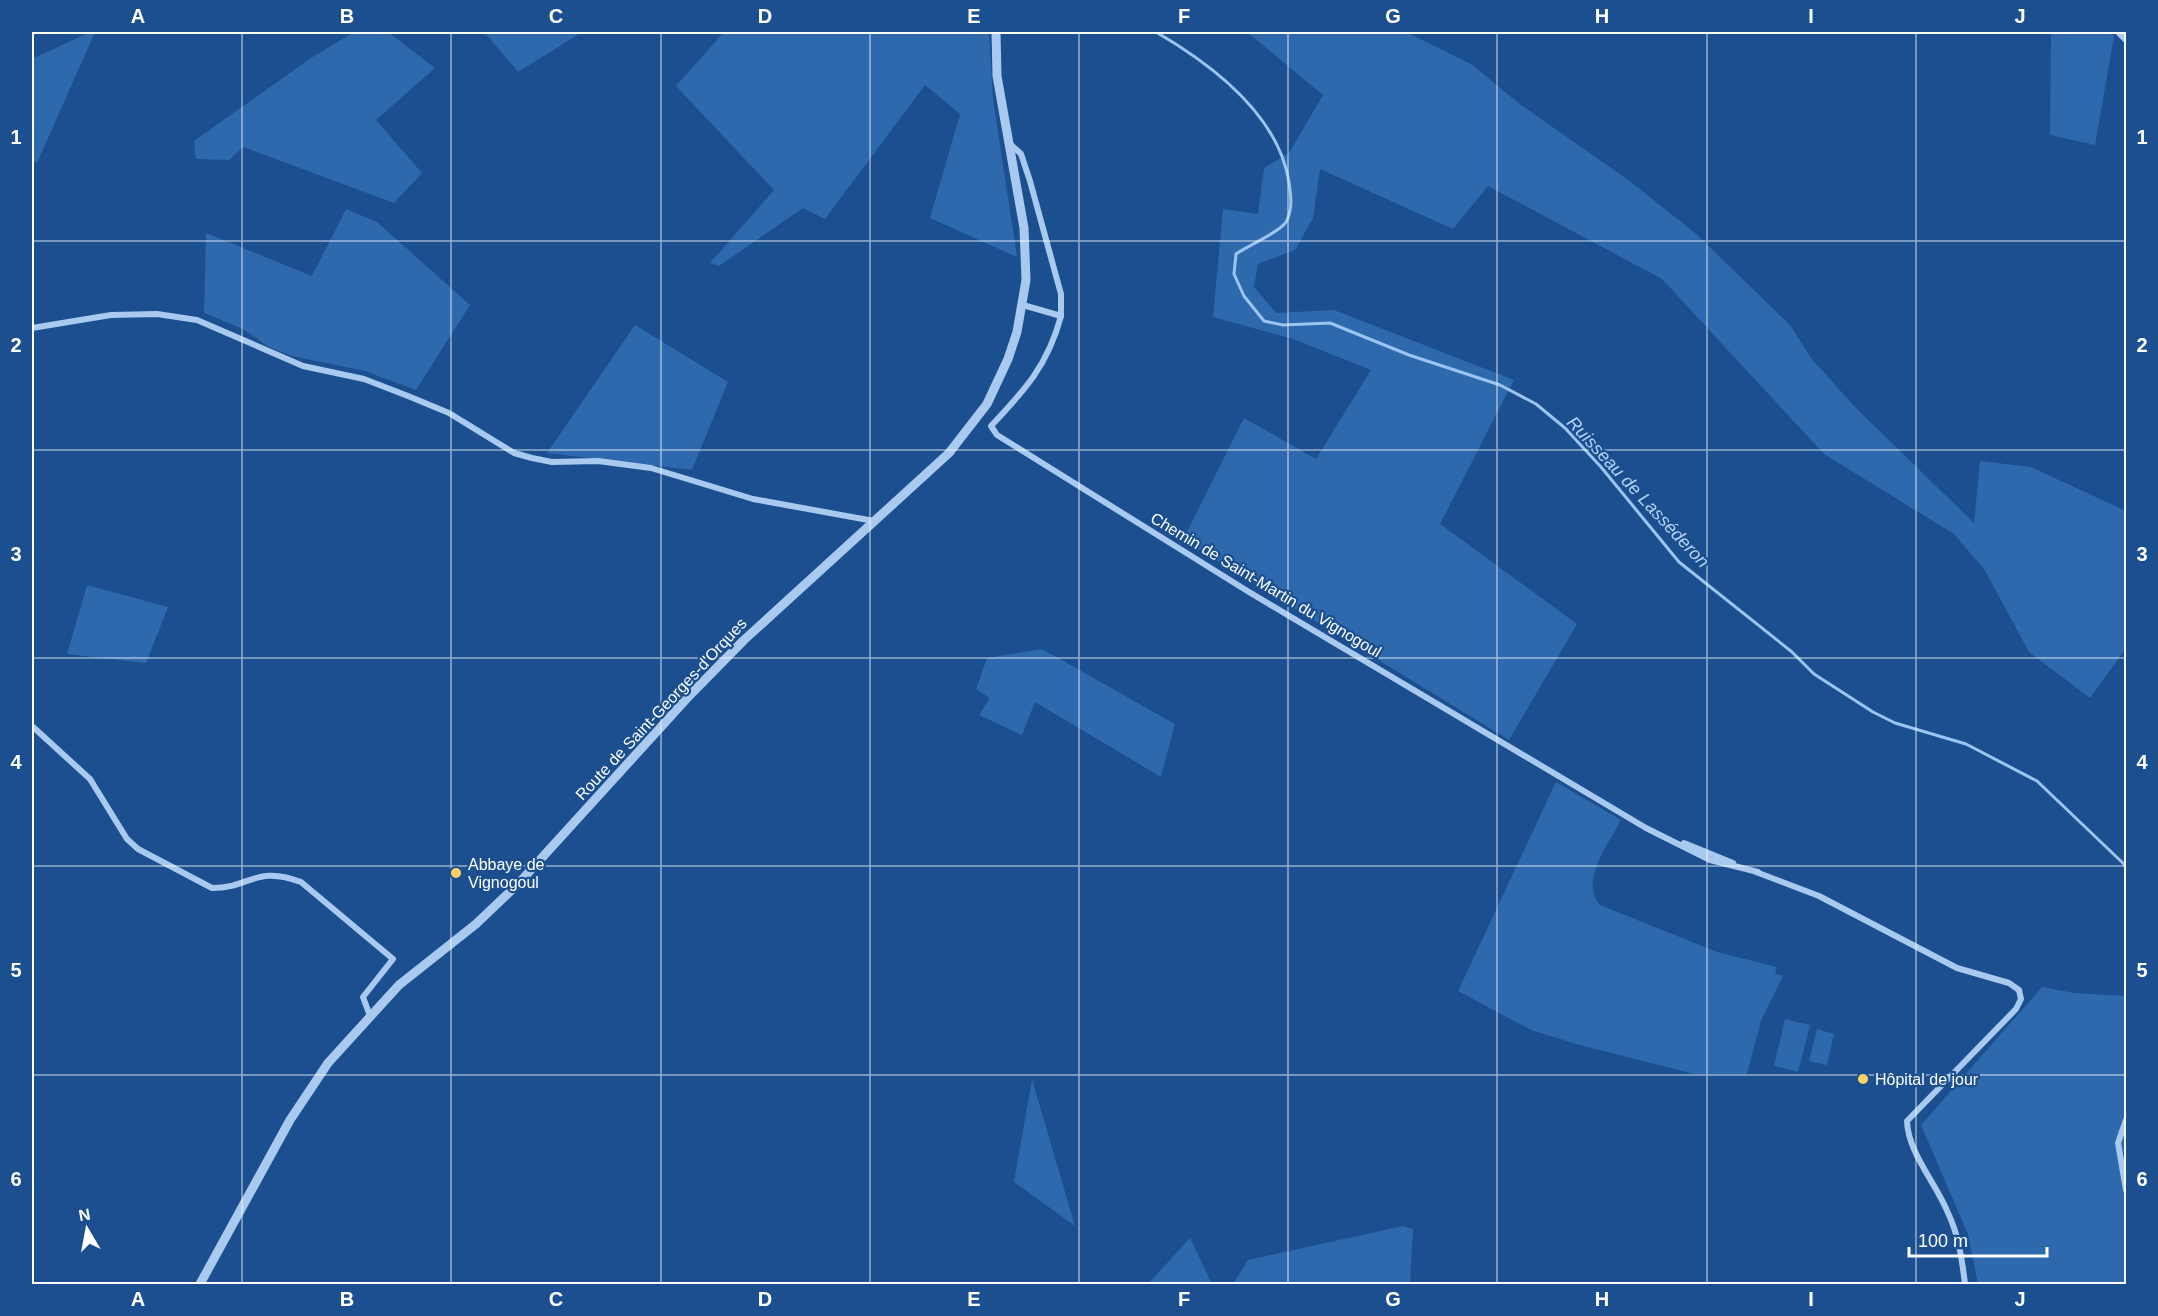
<svg xmlns="http://www.w3.org/2000/svg" width="2158" height="1316" font-family="Arial,sans-serif">
<style>
.green{fill:#2e69ad}
.lines{fill:none;stroke-linecap:round;stroke-linejoin:round}
.stream{stroke:#9cc4f0;stroke-width:3}
.minor{stroke:#a9c9ee;stroke-width:6}
.tertiary{stroke:#a9c9ee;stroke-width:9}
.grid{fill:none;stroke:#fff;stroke-width:1.5;stroke-opacity:0.55}
.poi-dot{fill:#ffd166;stroke:#1b4f8f;stroke-width:2}
.labels{text-anchor:middle;dominant-baseline:central;stroke-width:4.5;stroke-linejoin:round;paint-order:stroke}
.street-label{font-size:16px;fill:#fff;stroke:#1b4f8f}
.poi-label{font-size:16px;fill:#fff;stroke:#1b4f8f;text-anchor:start}
.water-label{font-size:18px;font-style:italic;fill:#b5d3f5;stroke:#1b4f8f}
.neatline{fill:none;stroke:#fff;stroke-width:2}
.grid-label{font-size:20px;text-anchor:middle;font-weight:bold;fill:#fff}
</style>
<rect width="100%" height="100%" fill="#1b4f8f"/>
<!-- green -->
<g class="green">
<polygon points="90,32 95,32 37,163 32,159 32,59"/>
<polygon points="354,32 388,32 435,68 376,120 422,173 394,203 243,147 229,160 196,159 194,141 311,58"/>
<polygon points="484,32 582,32 518,72"/>
<polygon points="724,32 989,32 993,99 1017,257 930,218 960,114 925,85 825,219 803,208 719,266 710,263 774,190 676,86"/>
<polygon points="1247,32 1406,32 1471,64 1521,105 1631,182 1695,233 1790,325 1811,358 1856,408 1974,523 1980,461 2031,467 2126,511 2126,648 2090,698 2029,652 1984,569 1954,534 1824,454 1662,279 1488,186 1453,229 1320,169 1313,218 1295,250 1258,264 1254,287 1276,313 1334,310 1514,380 1440,524 1577,624 1509,740 1183,540 1244,418 1316,459 1371,370 1293,339 1213,317 1223,209 1258,214 1264,168 1289,153 1323,95"/>
<polygon points="2051,32 2110,32 2114,36 2095,145 2050,135"/>
<polygon points="346,209 377,222 470,305 416,390 365,371 292,356 269,347 243,329 204,313 206,233 312,276"/>
<polygon points="635,325 728,382 692,470 547,453"/>
<polygon points="87,585 168,607 146,663 67,654"/>
<polygon points="1042,649 1175,724 1161,777 1035,702 1022,735 979,715 990,698 976,689 987,658"/>
<path d="M1556 782 1621 820C1609 843 1579 882 1600 905L1717 952 1777 967 1775 974 1783 976 1761 1021 1747 1074H1694L1580 1045 1531 1030 1458 991Z"/>
<polygon points="2042,987 2074,993 2126,996 2126,1284 1978,1284 1968,1234 1921,1125"/>
<polygon points="1785,1019 1810,1025 1798,1072 1774,1066"/>
<polygon points="1817,1029 1834,1034 1827,1065 1809,1061"/>
<polygon points="1032,1079 1075,1226 1014,1182"/>
<polygon points="1403,1226 1413,1229 1410,1284 1233,1284 1248,1260"/>
<polygon points="1190,1238 1212,1284 1148,1284"/>
</g>
<g class="lines">
<!-- stream -->
<path class="stream" d="M1156 32C1211 64 1278 114 1289 182 1291 196 1293 209 1286 222 1280 232 1247 246 1236 254L1234 274 1244 296 1264 321 1283 325 1330 323 1409 355 1500 385 1536 404 1565 428 1601 467 1679 562 1792 652 1814 674 1873 712 1895 723 1966 744 2037 781 2126 866"/>
<!-- minor -->
<g class="minor">
<polyline points="1008,142 1021,154 1030,181 1061,294 1061,316"/>
<path d="M1023 305 1061 316C1048 365 1025 390 991 426L997 435 1249 592 1646 828 1710 860 1758 872"/>
<polyline points="32,328 111,315 157,314 197,320 303,366 364,379 408,396 449,413 514,453 532,458 552,462 598,461 651,468 753,499 874,521"/>
<path d="M32 726 90 779 127 839 138 849 212 888C251 888 255 865 301 882L393 959 363 997 370 1016"/>
<polyline points="1684,843 1733,863"/>
<path d="M1756 872 1819 896 1957 968 2009 983 2019 990 2021 999 2016 1009 1907 1121C1908 1153 1936 1183 1948 1213 1959 1236 1962 1260 1965 1284"/>
<polyline points="2126,1120 2118,1143 2126,1190"/>
</g>
<!-- tertiary -->
<g class="tertiary">
<polyline points="2120,32 2126,38"/>
<polyline points="200,1284 290,1120 328,1063 399,985 476,924 518,884 690,695 744,640 949,453 987,404 1008,359 1017,332 1026,280 1024,228 997,76 996,32"/>
</g>
</g>
<!-- grid -->
<path class="grid" d="M242 32V1284M451 32V1284M661 32V1284M870 32V1284M1079 32V1284M1288 32V1284M1497 32V1284M1707 32V1284M1916 32V1284M32 241H2126M32 450H2126M32 658H2126M32 866H2126M32 1075H2126"/>
<!-- markers -->
<g class="poi-dot">
<circle cx="456" cy="873" r="6"/>
<circle cx="1863" cy="1079" r="6"/>
</g>
<g class="labels">
<!-- street labels -->
<g class="street-label">
<text transform="translate(1266 585) rotate(31)">Chemin de Saint-Martin du Vignogoul</text>
<text transform="translate(661 709) rotate(-47)">Route de Saint-Georges-d'Orques</text>
</g>
<!-- poi labels -->
<g class="poi-label">
<text x="468" y="864">Abbaye de<tspan x="468" dy="18">Vignogoul</tspan></text>
<text x="1875" y="1079">Hôpital de jour</text>
</g>
<!-- water labels -->
<g class="water-label">
<text transform="translate(1638 492) rotate(47)">Ruisseau de Lasséderon</text>
</g>
</g>
<!-- border -->
<rect width="2158" height="1316" fill="none" stroke="#1b4f8f" stroke-width="66"/>
<!-- north arrow -->
<g transform="translate(87 1229) rotate(350)" stroke="#1b4f8f" stroke-width="4.5" paint-order="stroke">
<path d="M0-4.5L10 22L0 15L-10 22Z" fill="#ffffff"/>
<text y="-9" font-size="16" font-weight="bold" text-anchor="middle" fill="#ffffff">N</text>
</g>
<!-- scale -->
<path d="M1909 1247v9h138v-9" fill="none" stroke="#ffffff" stroke-width="3"/>
<text x="1918" y="1247" font-size="18" fill="#ffffff" stroke="#1b4f8f" stroke-width="4.5" paint-order="stroke">100 m</text>
<rect x="33" y="33" width="2092" height="1250" class="neatline"/>
<g class="grid-label">
<text x="138" y="23">A</text>
<text x="347" y="23">B</text>
<text x="556" y="23">C</text>
<text x="765" y="23">D</text>
<text x="974" y="23">E</text>
<text x="1184" y="23">F</text>
<text x="1393" y="23">G</text>
<text x="1602" y="23">H</text>
<text x="1811" y="23">I</text>
<text x="2020" y="23">J</text>
<text x="16" y="144">1</text>
<text x="2142" y="144">1</text>
<text x="16" y="352">2</text>
<text x="2142" y="352">2</text>
<text x="16" y="561">3</text>
<text x="2142" y="561">3</text>
<text x="16" y="769">4</text>
<text x="2142" y="769">4</text>
<text x="16" y="977">5</text>
<text x="2142" y="977">5</text>
<text x="16" y="1186">6</text>
<text x="2142" y="1186">6</text>
<text x="138" y="1306">A</text>
<text x="347" y="1306">B</text>
<text x="556" y="1306">C</text>
<text x="765" y="1306">D</text>
<text x="974" y="1306">E</text>
<text x="1184" y="1306">F</text>
<text x="1393" y="1306">G</text>
<text x="1602" y="1306">H</text>
<text x="1811" y="1306">I</text>
<text x="2020" y="1306">J</text>
</g>
</svg>
